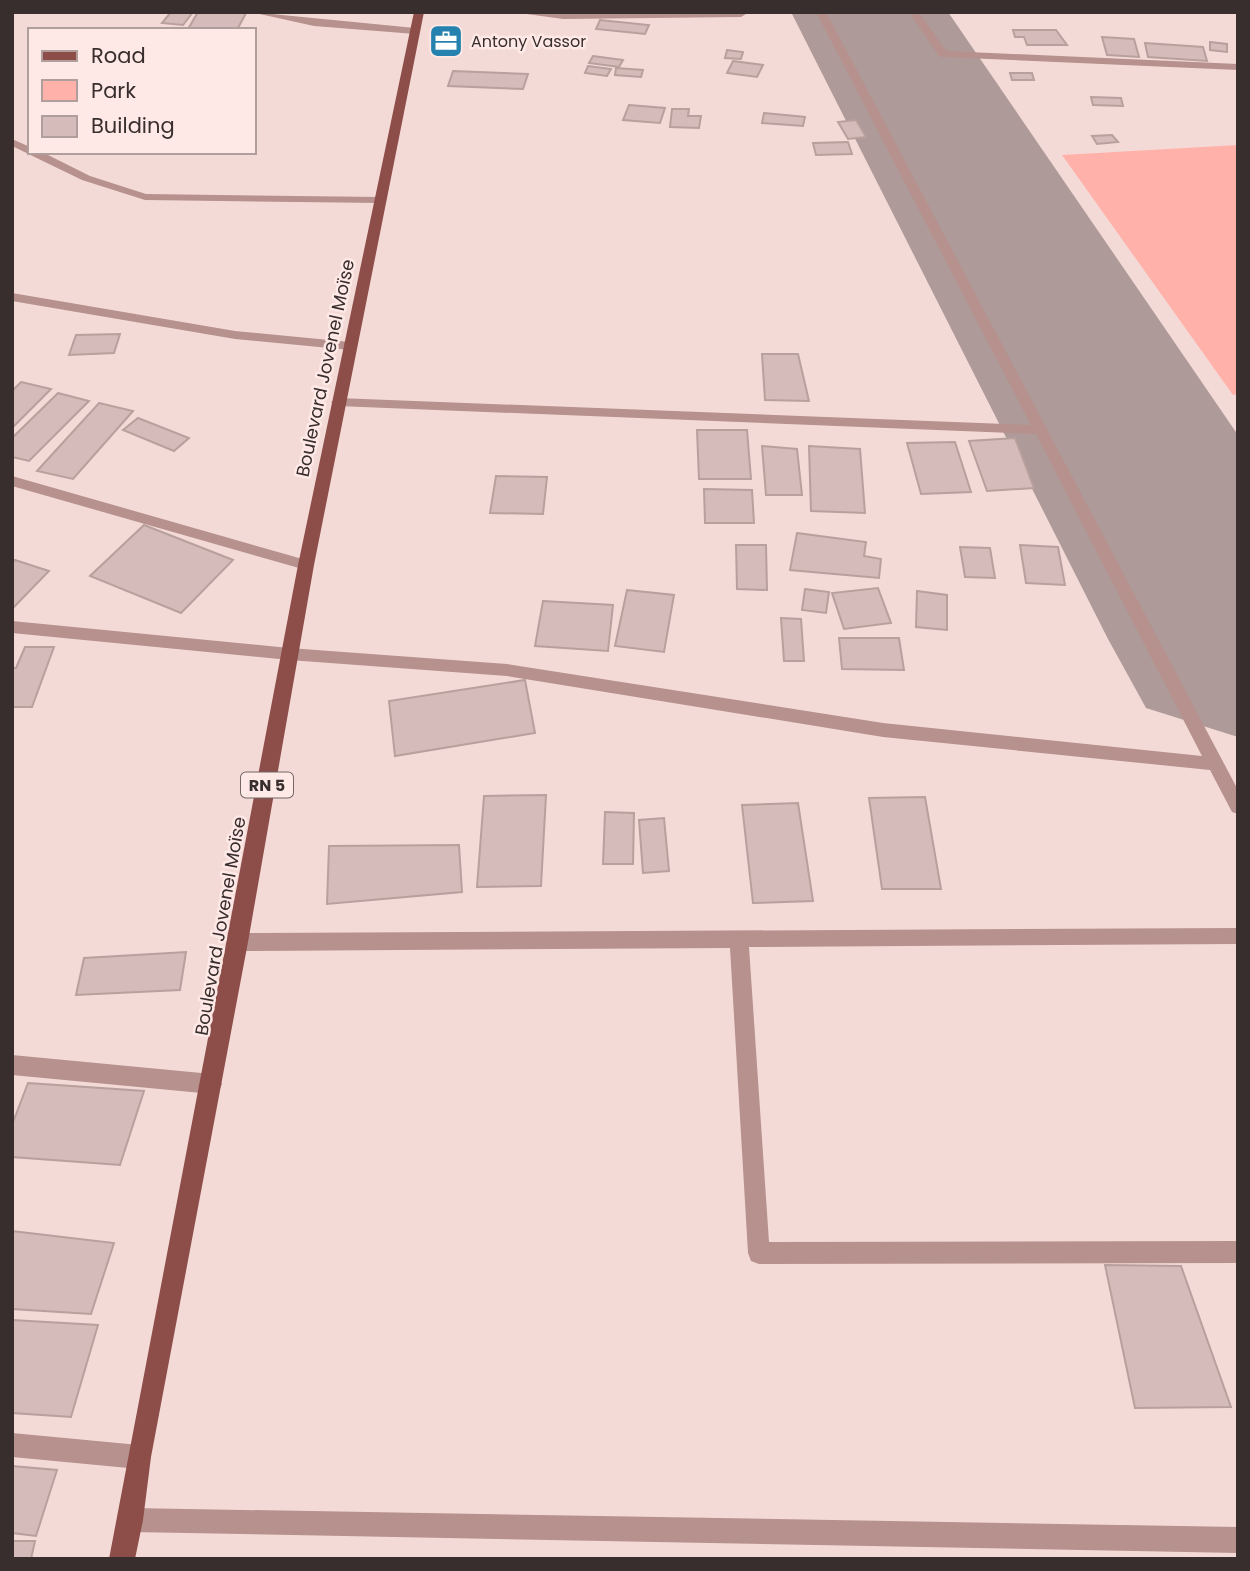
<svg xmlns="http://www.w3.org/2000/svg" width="1250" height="1571" viewBox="0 0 1250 1571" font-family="Poppins,sans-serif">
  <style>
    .green { fill: #ffb1aa }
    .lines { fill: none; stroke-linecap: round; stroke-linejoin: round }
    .runway { fill: #ae9a98; fill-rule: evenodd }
    .building { fill: #d5bbb9; stroke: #b8a09d; stroke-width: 2 }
    .minor { fill: #b6918d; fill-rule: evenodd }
    .major { fill: #8d4d48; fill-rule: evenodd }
    .labels { text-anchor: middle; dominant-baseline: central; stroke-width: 5; stroke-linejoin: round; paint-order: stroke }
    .far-poi-label { font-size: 16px; fill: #382e2d; stroke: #fee9e6; text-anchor: start }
    .shield { fill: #fee9e6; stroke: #736664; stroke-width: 2 }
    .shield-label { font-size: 16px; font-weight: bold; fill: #382e2d }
    .street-label { font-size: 18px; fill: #382e2d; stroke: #fee9e6 }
  </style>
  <rect width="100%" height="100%" fill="#f4dad7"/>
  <polygon class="green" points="1238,145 1238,394 1233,395 1062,155"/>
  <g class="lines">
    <polygon class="runway" points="791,12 948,12 1238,435 1238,737 1146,708 1108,639"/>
  </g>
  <g class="building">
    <polygon points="171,12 193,12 183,25 162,23"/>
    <polygon points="198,12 237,12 246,13 237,30 188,29"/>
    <polygon points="600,20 649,25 645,34 596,29"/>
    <polygon points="1013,30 1056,30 1067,45 1027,45 1024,37 1015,37"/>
    <polygon points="1102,37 1134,39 1139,57 1107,55"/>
    <polygon points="1210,42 1227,44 1227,52 1210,50"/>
    <polygon points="1145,43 1203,47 1207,61 1148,57"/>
    <polygon points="727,50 743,52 741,59 725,58"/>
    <polygon points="593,56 623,60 619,67 589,63"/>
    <polygon points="733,61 763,65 757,77 727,73"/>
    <polygon points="588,66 611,69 607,76 585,73"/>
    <polygon points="616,68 643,70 641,77 615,75"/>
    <polygon points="453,71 528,74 523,89 448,86"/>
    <polygon points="1010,73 1032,73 1034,80 1012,80"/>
    <polygon points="1091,97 1121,98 1123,106 1093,105"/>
    <polygon points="629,105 665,108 660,123 623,120"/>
    <polygon points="672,109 689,109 688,116 701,116 699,128 670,127"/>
    <polygon points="764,113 805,117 803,126 762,123"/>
    <polygon points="856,120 866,137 848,139 838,122"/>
    <polygon points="1112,135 1118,142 1097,144 1092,136"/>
    <polygon points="848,142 852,154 816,155 813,143"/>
    <polygon points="120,334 114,353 69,355 76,335"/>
    <polygon points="762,354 798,354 809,401 765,400"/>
    <polygon points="21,382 51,389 12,428 12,391"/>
    <polygon points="58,393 89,401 29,461 12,457 12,438"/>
    <polygon points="99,403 133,411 73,479 37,471"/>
    <polygon points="138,418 189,438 174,451 123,430"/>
    <polygon points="697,430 747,430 751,479 699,479"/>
    <polygon points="1015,438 1034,488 987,491 969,441"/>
    <polygon points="955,442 971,492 921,494 907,443"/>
    <polygon points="762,446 797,449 802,495 766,495"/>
    <polygon points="809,446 860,449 865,513 811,511"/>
    <polygon points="496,476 547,477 543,514 490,513"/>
    <polygon points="704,489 752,490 754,523 705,523"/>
    <polygon points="144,525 233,560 181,613 90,576"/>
    <polygon points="797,533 866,542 864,556 881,559 879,578 790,570"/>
    <polygon points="736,545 766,545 767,590 737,589"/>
    <polygon points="1020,545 1058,547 1065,585 1026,583"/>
    <polygon points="960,547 990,548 995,578 965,577"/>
    <polygon points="15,560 49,571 12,609 12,563"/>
    <polygon points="878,588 891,623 844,629 832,593"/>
    <polygon points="805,589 829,592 826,613 802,610"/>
    <polygon points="627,590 674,595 664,652 615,646"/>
    <polygon points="917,591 947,595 947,630 916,627"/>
    <polygon points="543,601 613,605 608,651 535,646"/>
    <polygon points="781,618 801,619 804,661 784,661"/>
    <polygon points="839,638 899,638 904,670 842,669"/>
    <polygon points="25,647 54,647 32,707 12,707 12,668 16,668"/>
    <polygon points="525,680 535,733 395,756 389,701"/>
    <polygon points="546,795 541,886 477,887 484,796"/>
    <polygon points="925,797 941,889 882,889 869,798"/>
    <polygon points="798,803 813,901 753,903 742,805"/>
    <polygon points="605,812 634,813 633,864 603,864"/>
    <polygon points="664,818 669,871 643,873 639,820"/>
    <polygon points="459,845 462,892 327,904 329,846"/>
    <polygon points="186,952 180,990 76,995 84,958"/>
    <polygon points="28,1083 144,1091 120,1165 12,1157 12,1125"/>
    <polygon points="12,1231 114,1243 91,1314 12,1309"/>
    <polygon points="1105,1265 1181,1266 1231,1407 1135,1408"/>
    <polygon points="12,1320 98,1325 71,1417 12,1413"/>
    <polygon points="12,1466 57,1470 36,1536 12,1533"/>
    <polygon points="12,1541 35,1541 31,1559 12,1559"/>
  </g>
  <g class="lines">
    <g class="minor">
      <polygon points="251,12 415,28 420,31 415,34 314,26"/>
      <polygon points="512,12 745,12 746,14 741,17 563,19"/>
      <polygon points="816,12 826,12 1238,790 1238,814 1232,812 1210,770 883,737 507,676 289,660 12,633 12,621 289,648 507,664 883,723 1202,756 1036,434 338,406 331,402 338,398 1031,425"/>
      <polygon points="909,12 919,12 946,51 1238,64 1238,70 943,57 939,56"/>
      <polygon points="12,139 30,147 30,152 42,152 90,176 146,194 381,197 387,200 381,203 145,200 82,180 12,146"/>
      <polygon points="12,293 235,331 350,342 357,346 350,350 235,339 12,301"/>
      <polygon points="12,476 306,560 314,565 306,570 12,486"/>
      <polygon points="1238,928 1238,944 749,947 769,1242 1238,1241 1238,1263 759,1264 751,1261 748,1253 730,948 238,951 231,948 228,942 231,936 238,933"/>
      <polygon points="12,1055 212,1074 219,1077 222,1084 219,1091 212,1094 12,1075"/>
      <polygon points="12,1433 139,1445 148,1448 151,1457 148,1466 139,1469 12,1457"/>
      <polygon points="131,1508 1238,1527 1238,1553 131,1532 122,1529 119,1520 122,1511"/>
    </g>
    <polygon class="major" points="414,12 424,12 314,565 248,942 151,1457 143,1520 135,1559 109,1559 298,565"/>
  </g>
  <defs>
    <g id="office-square" transform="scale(1.75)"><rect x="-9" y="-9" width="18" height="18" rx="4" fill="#2581ae" stroke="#fee9e6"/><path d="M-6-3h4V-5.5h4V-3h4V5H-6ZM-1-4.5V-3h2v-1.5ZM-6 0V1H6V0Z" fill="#fff"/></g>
  </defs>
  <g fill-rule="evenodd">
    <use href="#office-square" x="446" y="41"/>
  </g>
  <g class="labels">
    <g class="far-poi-label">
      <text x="471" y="41">Antony Vassor</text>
    </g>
    <rect class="shield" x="241" y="772.5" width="52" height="25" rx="5"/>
    <g class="shield-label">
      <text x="267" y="785">RN 5</text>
    </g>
    <g class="street-label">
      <text transform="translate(325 368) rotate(-78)">Boulevard Jovenel Moïse</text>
      <text transform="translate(220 926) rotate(-80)">Boulevard Jovenel Moïse</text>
    </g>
  </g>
  <rect width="1250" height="1571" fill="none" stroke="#382e2d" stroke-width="28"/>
  <rect x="28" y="28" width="228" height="126" fill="#fee9e6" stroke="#af9e9c" stroke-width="2"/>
  <rect x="42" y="51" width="35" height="10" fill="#8d4d48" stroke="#af9e9c" stroke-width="2"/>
  <text x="91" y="63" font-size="21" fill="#382e2d">Road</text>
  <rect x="42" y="80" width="35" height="21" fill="#ffb1aa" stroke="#af9e9c" stroke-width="2"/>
  <text x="91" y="98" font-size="21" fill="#382e2d">Park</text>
  <rect x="42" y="116" width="35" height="21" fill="#d5bbb9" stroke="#af9e9c" stroke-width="2"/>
  <text x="91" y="133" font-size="21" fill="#382e2d">Building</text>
</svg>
